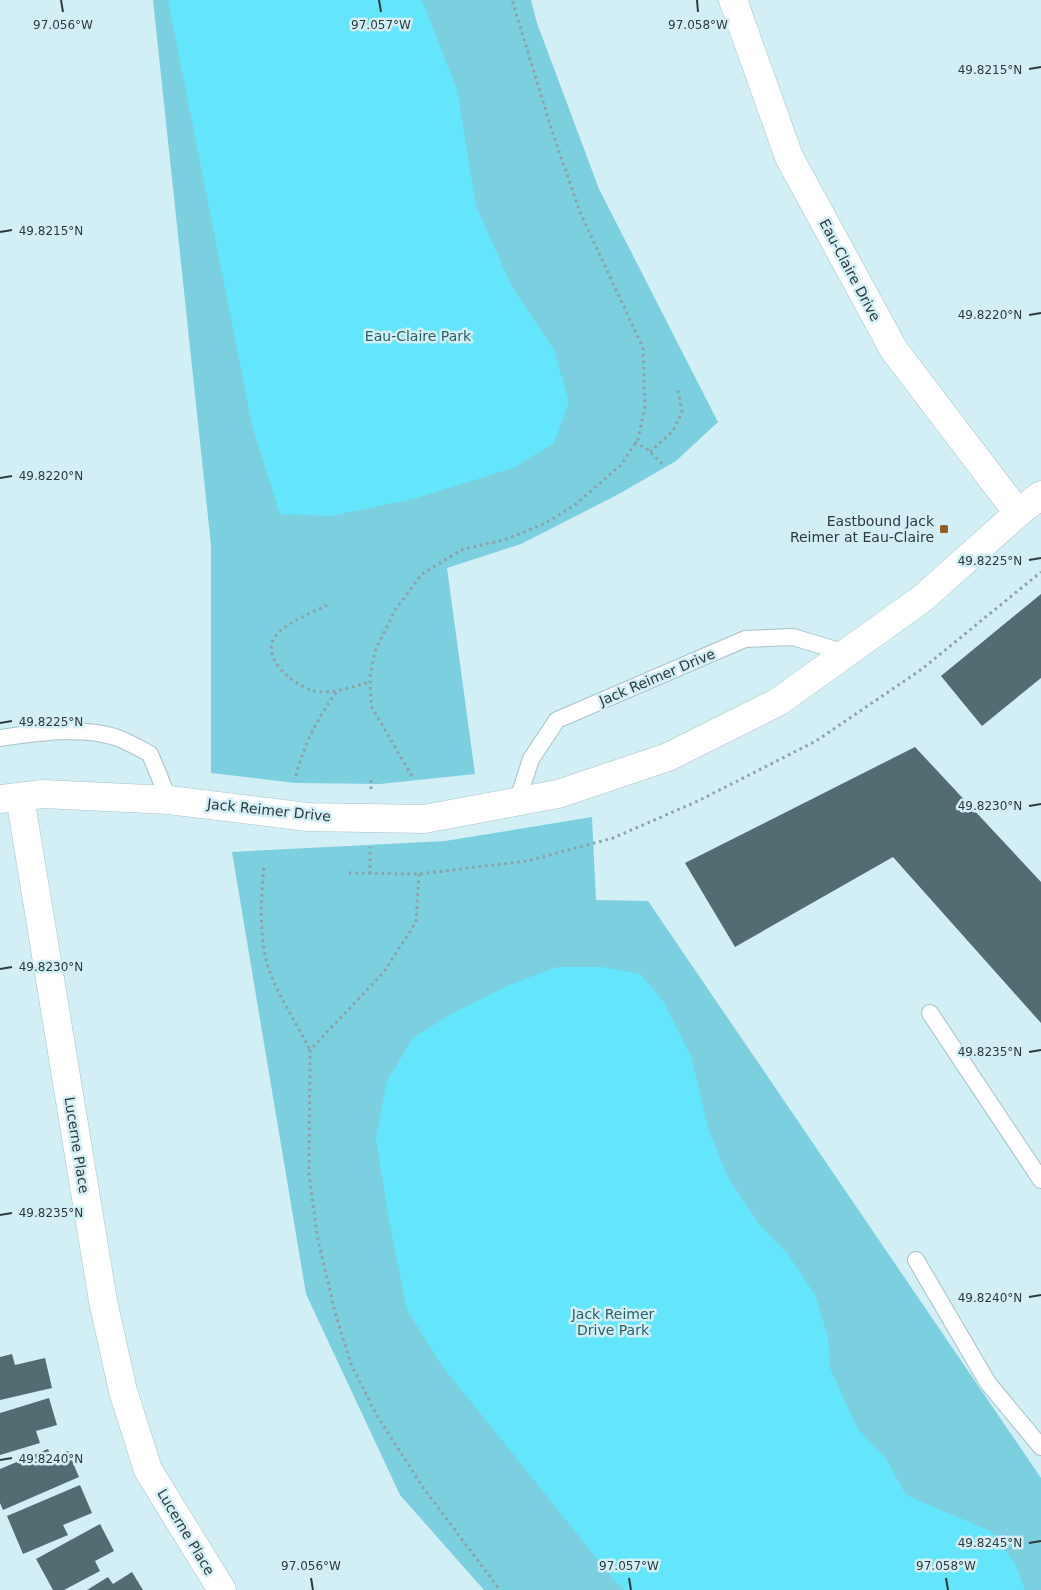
<svg xmlns="http://www.w3.org/2000/svg" width="1041" height="1590" viewBox="0 0 1041 1590" font-family="'DejaVu Sans',sans-serif">
  <style>
    .green { fill: #7ccfde }
    .water { fill: #63e6fc }
    .building { fill: #526c71 }
    .lines { fill: none; stroke-linecap: round; stroke-linejoin: round }
    .service-casing { stroke: #a6c2c8; stroke-width: 18 }
    .minor-casing { stroke: #a6c2c8; stroke-width: 29 }
    .tertiary-casing { stroke: #a6c2c8; stroke-width: 29 }
    .path { stroke: #8ca1a6; stroke-width: 3; stroke-dasharray: 2.5 4; stroke-linecap: butt }
    .service { stroke: #fff; stroke-width: 16 }
    .minor { stroke: #fff; stroke-width: 28 }
    .tertiary { stroke: #fff; stroke-width: 28 }
    .ticks { fill: none; stroke: #2f3a3d; stroke-width: 2 }
    .poi-dot { fill: #985b1f; stroke: #d2eff5; stroke-width: 2 }
    .labels { text-anchor: middle; dominant-baseline: central; stroke-width: 5; stroke-linejoin: round; paint-order: stroke }
    .street-label { font-size: 14px; fill: #2f3a3d; stroke: #d2eff5 }
    .park-label { font-size: 14px; fill: #296069; stroke: #d2eff5 }
    .poi-label { font-size: 14px; fill: #2f3a3d; stroke: #d2eff5; text-anchor: end }
    .ticks-label { font-size: 12px; text-anchor: middle; fill: #2f3a3d; stroke: #d2eff5; stroke-width: 5; stroke-linejoin: round; paint-order: stroke }
  </style>
  <rect width="100%" height="100%" fill="#d2eff5"/>
  <g class="green">
    <polygon points="153,0 531,0 537,23 599,189 718,422 676,461 617,495 521,544 447,568 475,774 380,784 295,783 211,773 211,545"/>
    <polygon points="592,817 596,900 648,901 1041,1478 1041,1590 484,1590 400,1495 306,1294 232,852 445,841"/>
  </g>
  <g class="water">
    <polygon points="168,0 422,0 457,90 476,206 512,287 554,350 569,402 554,443 513,468 413,499 330,516 280,514 252,425"/>
    <polygon points="557,967 602,967 640,974 663,1001 691,1056 709,1131 728,1178 758,1223 787,1253 815,1295 828,1337 830,1368 857,1428 886,1459 906,1495 990,1531 1015,1563 1025,1590 625,1590 615,1581 443,1367 407,1310 389,1220 376,1138 387,1081 413,1038 453,1013 509,985"/>
  </g>
  <g class="building">
    <polygon points="1041,594 1041,678 982,726 941,676"/>
    <polygon points="915,747 1041,882 1041,1023 893,857 735,947 685,863"/>
    <polygon points="12,1354 15,1365 45,1358 52,1388 0,1400 0,1357"/>
    <polygon points="49,1398 57,1425 36,1431 40,1443 0,1455 0,1413"/>
    <polygon points="48,1449 52,1458 68,1451 79,1477 3,1510 0,1503 0,1469"/>
    <polygon points="80,1485 92,1513 63,1525 68,1535 23,1554 7,1516"/>
    <polygon points="100,1524 114,1551 95,1561 100,1571 64,1590 53,1590 36,1559"/>
    <polygon points="132,1572 143,1590 87,1590 108,1577 113,1584"/>
  </g>
  <g class="lines">
    <g class="service-casing">
      <g id="service">
        <path d="M0,738C36,733 79,726 115,737C127,741 139,748 150,754L169,800"/>
        <polyline points="517,802 531,759 557,720 745,639 793,637 846,653"/>
        <polyline points="930,1013 1041,1180"/>
        <polyline points="916,1260 988,1383 1041,1447"/>
      </g>
    </g>
    <g class="minor-casing">
      <g id="minor">
        <polyline points="733,0 789,157 894,350 1018,513"/>
        <polyline points="20,797 103,1301 123,1391 148,1470 222,1590"/>
      </g>
    </g>
    <g class="tertiary-casing">
      <polyline id="tertiary" points="0,799 43,794 169,800 307,817 424,819 558,794 668,757 778,702 923,598 1018,513 1041,495"/>
    </g>
    <g class="path">
      <polyline points="635,442 647,449 662,464"/>
      <polyline points="650,452 673,431 682,412 678,390"/>
      <path d="M327,605C312,613 292,620 279,632C255,655 293,685 314,691C321,693 330,691 337,691"/>
      <path d="M296,776C304,743 318,718 337,691L370,682"/>
      <polyline points="412,776 371,706 370,677 375,651 395,610 422,574 463,549 504,540 546,523 576,504 621,465 638,439 645,407 643,348 580,212 552,131 512,0"/>
      <polyline points="371,780 371,790"/>
      <path d="M264,868C260,900 259,948 272,978C283,1003 298,1026 310,1050"/>
      <polyline points="349,873 419,874 527,861 613,838 698,801 816,741 922,669 1041,572"/>
      <polyline points="370,874 370,847"/>
      <polyline points="419,874 416,922 384,972 310,1050 309,1175 318,1240 336,1316 351,1364 376,1414 422,1486 500,1590"/>
    </g>
    <use href="#service" class="service"/>
    <use href="#minor" class="minor"/>
    <use href="#tertiary" class="tertiary"/>
  </g>
  <path class="ticks" d="M61,0L63,12M379,0L381,12M697,0L698,12M1029,69L1041,67M0,232L12,230M1029,315L1041,313M0,478L12,476M1029,560L1041,558M0,723L12,721M1029,806L1041,804M0,969L12,967M1029,1052L1041,1050M0,1215L12,1213M1029,1297L1041,1295M0,1460L12,1458M1029,1543L1041,1541M311,1578L313,1590M629,1578L631,1590M946,1578L948,1590"/>
  <rect class="poi-dot" x="939" y="524" width="10" height="10" rx="2.5"/>
  <g class="labels">
    <g class="street-label">
      <text transform="translate(850 270) rotate(62)">Eau-Claire Drive</text>
      <text transform="translate(657 677) rotate(-23)">Jack Reimer Drive</text>
      <text transform="translate(269 810) rotate(6)">Jack Reimer Drive</text>
      <text transform="translate(77 1145) rotate(81)">Lucerne Place</text>
      <text transform="translate(186 1532) rotate(59)">Lucerne Place</text>
    </g>
    <g class="park-label">
      <text x="418" y="336">Eau-Claire Park</text>
      <text x="613" y="1314">Jack Reimer<tspan x="613" dy="16">Drive Park</tspan></text>
    </g>
    <g class="poi-label">
      <text x="934" y="521">Eastbound Jack<tspan x="934" dy="16">Reimer at Eau-Claire</tspan></text>
    </g>
  </g>
  <g class="ticks-label">
    <text x="63" y="29">97.056°W</text>
    <text x="381" y="29">97.057°W</text>
    <text x="698" y="29">97.058°W</text>
    <text x="990" y="74">49.8215°N</text>
    <text x="51" y="235">49.8215°N</text>
    <text x="990" y="319">49.8220°N</text>
    <text x="51" y="480">49.8220°N</text>
    <text x="990" y="565">49.8225°N</text>
    <text x="51" y="726">49.8225°N</text>
    <text x="990" y="810">49.8230°N</text>
    <text x="51" y="971">49.8230°N</text>
    <text x="990" y="1056">49.8235°N</text>
    <text x="51" y="1217">49.8235°N</text>
    <text x="990" y="1302">49.8240°N</text>
    <text x="51" y="1463">49.8240°N</text>
    <text x="990" y="1547">49.8245°N</text>
    <text x="311" y="1570">97.056°W</text>
    <text x="629" y="1570">97.057°W</text>
    <text x="946" y="1570">97.058°W</text>
  </g>
</svg>
